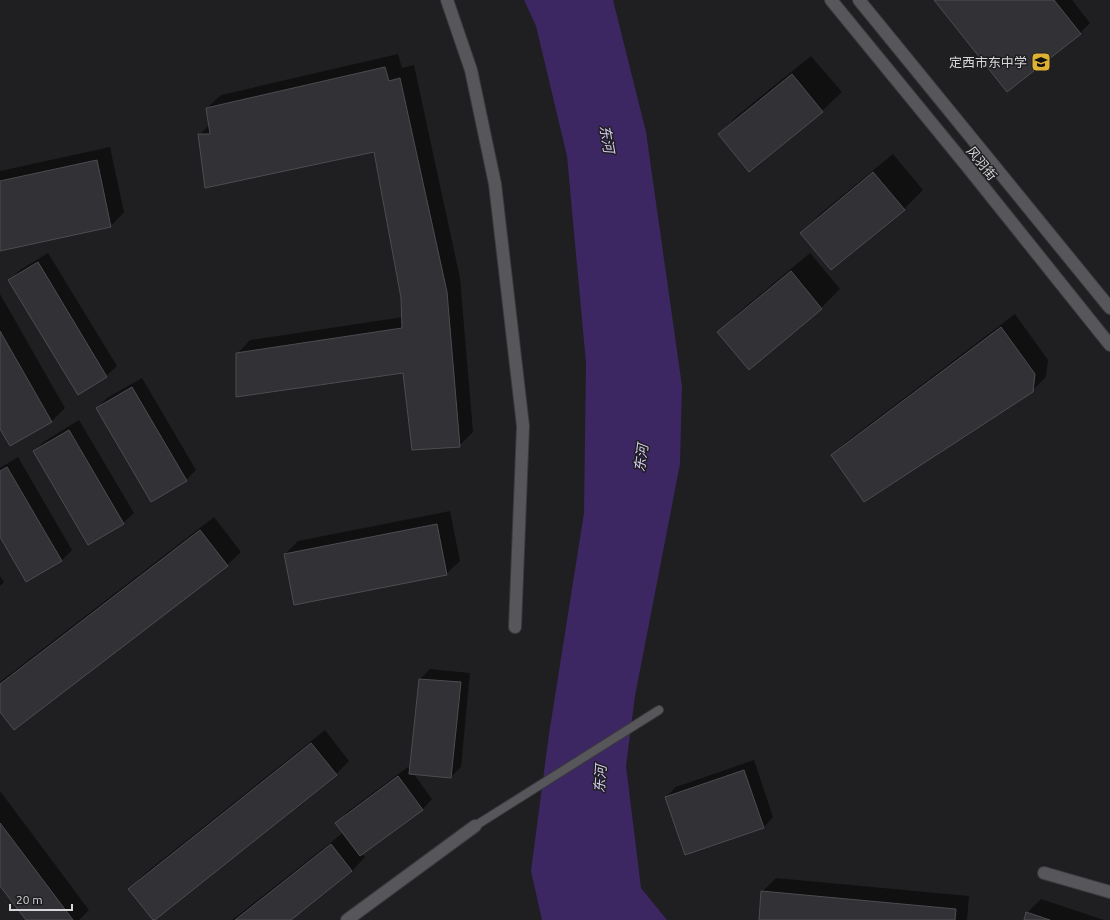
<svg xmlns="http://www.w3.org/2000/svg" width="1110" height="920" viewBox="0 0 1110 920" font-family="Ubuntu,'Noto Sans SC',sans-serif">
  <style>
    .water { fill: #3c2762 }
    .shadow { fill: #0007 }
    .building { fill: #323135; stroke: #4d4c50 }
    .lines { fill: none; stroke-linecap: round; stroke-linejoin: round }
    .service-casing { stroke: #3a3a3c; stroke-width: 10 }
    .minor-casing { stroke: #3a3a3c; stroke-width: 14 }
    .tertiary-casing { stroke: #3a3a3c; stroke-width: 14 }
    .service { stroke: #57565a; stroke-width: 8 }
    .minor { stroke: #57565a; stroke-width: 12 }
    .tertiary { stroke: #57565a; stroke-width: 12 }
    .labels { text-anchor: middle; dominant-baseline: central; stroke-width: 3; stroke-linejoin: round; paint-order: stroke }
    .poi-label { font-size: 13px; fill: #d7d7d9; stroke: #1f1e21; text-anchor: end }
    .street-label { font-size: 13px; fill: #d7d7d9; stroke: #1f1e21 }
    .water-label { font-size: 14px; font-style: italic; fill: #d6ccf2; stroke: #1f1e21 }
  </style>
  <rect width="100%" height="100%" fill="#1f1e21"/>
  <polygon class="water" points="524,0 613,0 646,132 682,386 680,464 635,696 626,766 641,888 667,920 542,920 531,871 549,734 584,513 586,363 567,156 536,26"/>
  <g class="shadow">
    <polygon points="935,0 1072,0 1090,23 1080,33 1007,91"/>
    <polygon points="398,54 402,68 414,65 460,278 473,432 459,446 404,372 237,354 250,340 403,317 402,298 375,151 199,135 210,124 207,108 221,95"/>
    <polygon points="811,56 842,92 822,111 749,171 719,134 738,115"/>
    <polygon points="110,147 124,212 111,226 0,250 0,171"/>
    <polygon points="893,154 923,190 904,209 801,233 820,214"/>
    <polygon points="48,253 117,366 106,376 9,280 20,270"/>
    <polygon points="810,253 840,289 821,308 749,368 719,332 738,313"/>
    <polygon points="0,294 65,408 52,421 10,445 0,427"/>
    <polygon points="1015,314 1048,360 1046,377 1032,391 832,455 846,442"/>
    <polygon points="142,378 196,470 186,480 97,408 107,398"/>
    <polygon points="79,420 134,513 123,523 89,543 34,451 45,441"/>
    <polygon points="18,457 72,550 62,560 27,580 0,535 0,468"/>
    <polygon points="450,511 460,561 446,574 285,554 298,541"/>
    <polygon points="214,517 241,552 227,565 0,710 0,682 1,681"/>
    <polygon points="0,576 4,582 0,586"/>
    <polygon points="430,669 470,673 461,767 451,777 413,773 432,799 422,810 362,854 365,857 352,871 289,920 232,920 344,832 337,823 347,812 408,767 410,770 420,679"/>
    <polygon points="325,730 349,761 336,774 130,889 143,875"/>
    <polygon points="754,760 773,817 763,828 666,797 676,787"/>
    <polygon points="0,791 89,910 79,920 27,920 0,884"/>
    <polygon points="776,878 969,896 967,920 760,920 762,892"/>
    <polygon points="1041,899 1104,920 1025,920 1027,913"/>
  </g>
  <g class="building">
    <polygon points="934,0 1054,0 1081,34 1007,92"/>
    <polygon points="385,67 389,81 400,78 447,292 460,447 412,450 403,373 236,397 236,353 402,328 401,298 374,152 205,188 198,134 210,134 206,108"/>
    <polygon points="792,74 823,112 749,172 718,134"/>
    <polygon points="97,160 111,227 0,251 0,181"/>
    <polygon points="873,172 905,210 831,270 800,233"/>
    <polygon points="38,262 107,377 78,395 8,280"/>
    <polygon points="791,271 822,309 749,370 717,332"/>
    <polygon points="1001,327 1035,374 1033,392 864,502 831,455"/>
    <polygon points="0,331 52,422 10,446 0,429"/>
    <polygon points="132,387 187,481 151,502 96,408"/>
    <polygon points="69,430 124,524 88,545 33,451"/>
    <polygon points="7,467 62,561 26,582 0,537 0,471"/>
    <polygon points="437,524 447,575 294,605 284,554"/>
    <polygon points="200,530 228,566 14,730 0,712 0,684"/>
    <polygon points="419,679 461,682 451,778 409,774"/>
    <polygon points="311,743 337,775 155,920 153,920 128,889"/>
    <polygon points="744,770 764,828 685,855 665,797"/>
    <polygon points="398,776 423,810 360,856 335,823"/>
    <polygon points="0,823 73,920 26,920 0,886"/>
    <polygon points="331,844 352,871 291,920 235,920"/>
    <polygon points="761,891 956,909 955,920 759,920"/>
    <polygon points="1026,912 1050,920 1024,920"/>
  </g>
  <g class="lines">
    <g class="service-casing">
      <polyline id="service" points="475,826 659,710"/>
    </g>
    <g class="minor-casing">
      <g id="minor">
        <polyline points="447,0 471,70 495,184 523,426 515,627"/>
        <polyline points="1044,873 1110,892"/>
        <polyline points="347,920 475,826"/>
      </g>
    </g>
    <g class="tertiary-casing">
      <g id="tertiary">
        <polyline points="831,0 966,165 1110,345"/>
        <polyline points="859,0 1110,308"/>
      </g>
    </g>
    <use href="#service" class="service"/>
    <use href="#minor" class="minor"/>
    <use href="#tertiary" class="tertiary"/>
  </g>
  <defs>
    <g id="school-square" transform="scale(1)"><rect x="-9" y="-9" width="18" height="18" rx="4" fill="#dfb133" stroke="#1f1e21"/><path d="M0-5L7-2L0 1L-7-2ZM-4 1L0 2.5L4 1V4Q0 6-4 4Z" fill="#111"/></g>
  </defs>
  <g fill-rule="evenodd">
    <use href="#school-square" x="1041" y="62"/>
  </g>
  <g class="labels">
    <g class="poi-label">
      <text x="1027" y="62">定西市东中学</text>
    </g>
    <g class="street-label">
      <text transform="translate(982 163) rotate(51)">风羽街</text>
    </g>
    <g class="water-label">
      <text transform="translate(607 139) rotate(80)">东河</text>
      <text transform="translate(641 458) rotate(-82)">东河</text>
      <text transform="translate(600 779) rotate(-86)">东河</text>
    </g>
  </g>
  <path d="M10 904v6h62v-6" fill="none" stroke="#d7d7d9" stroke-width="2"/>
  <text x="16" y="904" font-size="12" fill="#d7d7d9" stroke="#1f1e21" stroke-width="3" paint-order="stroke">20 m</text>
</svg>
